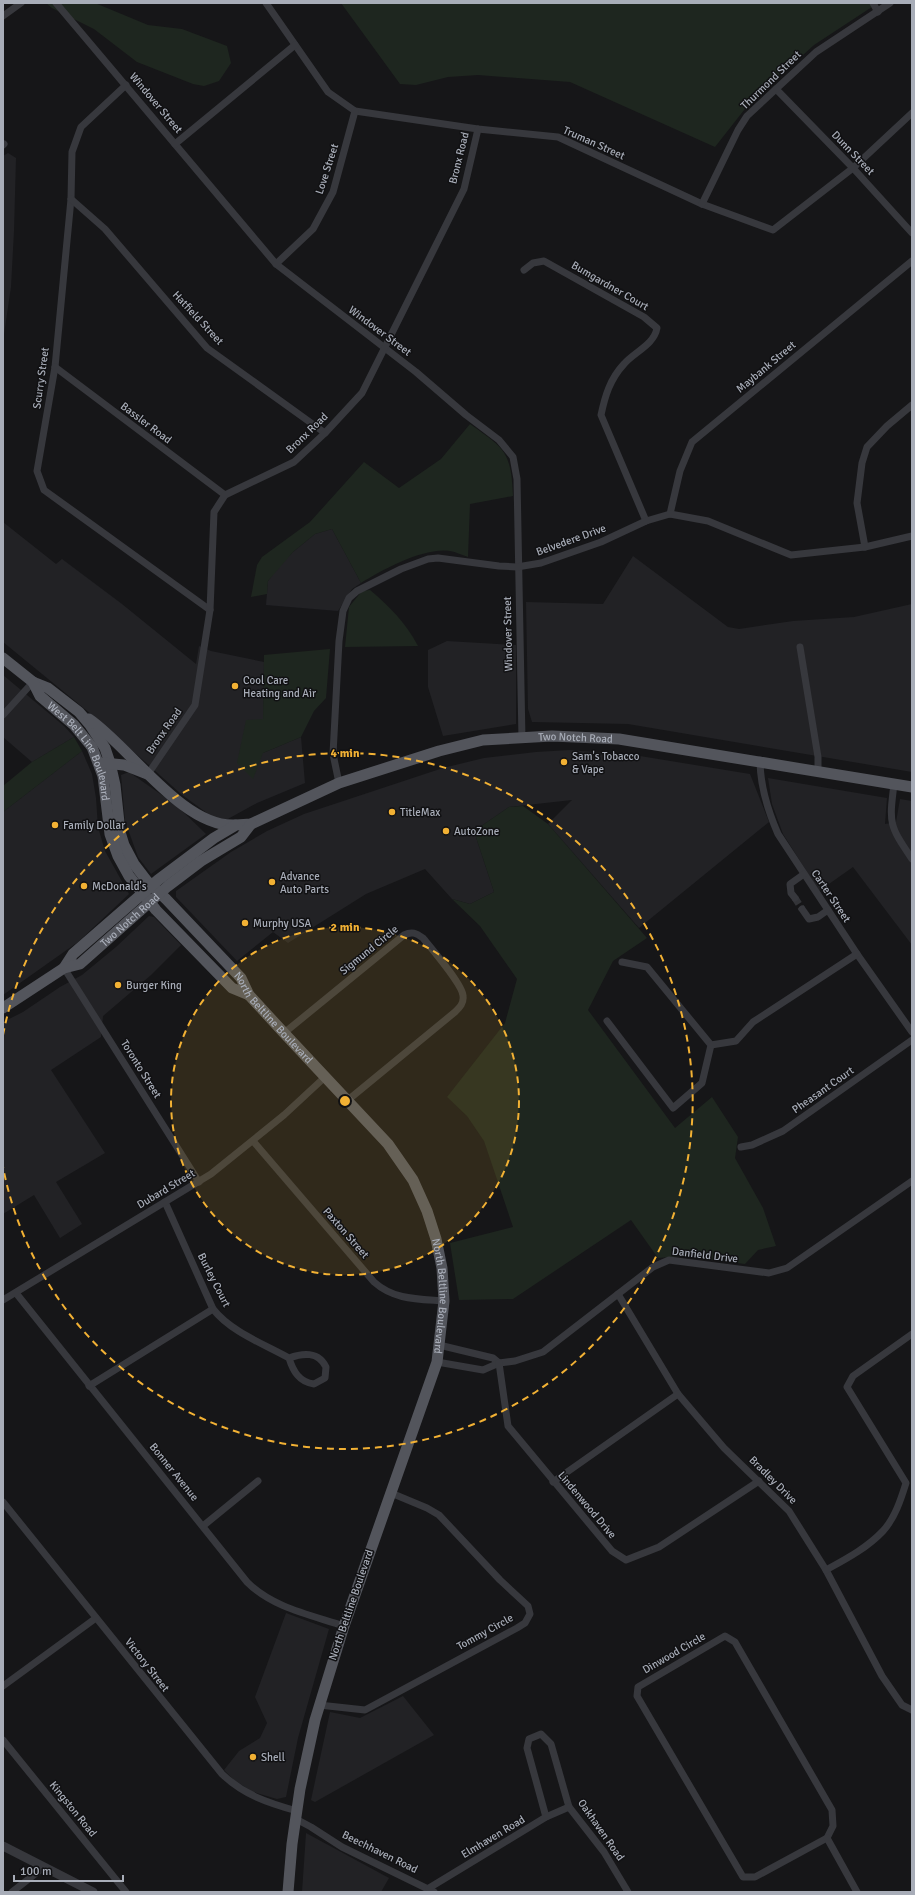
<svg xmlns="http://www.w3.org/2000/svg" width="915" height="1895" viewBox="0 0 915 1895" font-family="Signika,sans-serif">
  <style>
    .built { fill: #222225 }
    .green { fill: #1e261f }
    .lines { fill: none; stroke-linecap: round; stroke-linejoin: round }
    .minor-tunnel { stroke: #333438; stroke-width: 7; stroke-dasharray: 7 3.5; stroke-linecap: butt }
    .minor { stroke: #37383d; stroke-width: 7 }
    .tertiary { stroke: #37383d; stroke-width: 9 }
    .primary { stroke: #53555c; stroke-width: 11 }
    .ring { fill: none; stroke: #f2b134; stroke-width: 2; stroke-dasharray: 7 5 }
    .poi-dot { fill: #f2b134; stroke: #111113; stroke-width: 1.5 }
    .labels { text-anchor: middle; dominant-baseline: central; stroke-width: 3; stroke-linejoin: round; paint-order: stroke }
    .street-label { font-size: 11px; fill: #a8adb8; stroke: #111113 }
    .poi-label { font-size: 11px; fill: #a8adb8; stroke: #111113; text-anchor: start }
    .centre { fill: #f2b134; stroke: #111113; stroke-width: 2 }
    .ring-label { font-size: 12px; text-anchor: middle; font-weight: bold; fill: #f2b134; stroke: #111113; stroke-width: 3; stroke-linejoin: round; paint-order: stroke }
  </style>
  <rect width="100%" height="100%" fill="#161618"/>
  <g class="built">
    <polygon points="8,153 16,158 14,231 11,287 3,341 3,156"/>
    <polygon points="3,522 56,564 62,559 122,604 196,664 199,646 211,651 264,662 263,753 301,737 305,783 257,803 226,820 215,819 181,794 97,719 3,642"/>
    <polygon points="332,529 361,583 352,589 338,611 266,605 268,581 278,567 293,552 315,534"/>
    <polygon points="633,556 728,627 739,629 793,621 854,617 912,604 912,772 628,724 532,722 528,709 526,602 603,604"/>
    <polygon points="447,641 516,645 516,724 443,736 428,687 428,650"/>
    <polygon points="3,675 64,726 74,737 32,762 3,737"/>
    <polygon points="570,750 640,756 750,774 769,822 639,928 548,824 572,800 509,807 474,831 494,892 470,904 452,899 425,869 366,894 288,943 273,932 237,961 176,897 176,891 231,852 267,831 304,814 443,768 484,758 536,752"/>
    <polygon points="82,751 92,774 96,798 98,827 105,851 129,894 78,942 3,995 3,812"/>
    <polygon points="129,772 176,805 206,834 151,874 138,857 125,821 121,775"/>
    <polygon points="768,778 887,798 885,824 896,822 900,799 912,801 912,945 853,867 819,891 783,834 772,804"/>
    <polygon points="149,916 154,917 181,945 151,975 103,1016 101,1037 51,1070 105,1153 56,1182 82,1224 60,1238 34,1195 3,1214 3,1022 23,1012 60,987 82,975 116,947"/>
    <polygon points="286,1613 329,1629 298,1738 286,1797 277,1799 253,1792 234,1780 224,1770 239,1751 260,1738 267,1723 255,1697"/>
    <polygon points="403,1696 434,1735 315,1802 311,1800 330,1712 360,1718"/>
    <polygon points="306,1833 389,1878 381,1892 302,1892"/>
  </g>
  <g class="green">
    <polygon points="46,3 95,3 148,25 182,29 227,46 231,63 219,81 204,86 193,84 137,62 94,29 52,8"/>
    <polygon points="341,3 878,3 814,45 748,105 715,147 570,82 478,75 448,77 416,85 400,84"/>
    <path d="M470,424C505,449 511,451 513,496L470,504L468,557C462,555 456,552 450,551C424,547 382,570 361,583L332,529L315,534L293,552L268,581L267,594L251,597L257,565L262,557L310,522L364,462L399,488L441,459Z"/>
    <path d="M370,590C390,607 406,623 418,646L345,647L349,607L362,591Z"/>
    <polygon points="330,649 326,698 314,711 301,737 263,753 253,779 237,763 246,720 263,719 264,655"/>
    <polygon points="74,737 82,751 3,812 3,786 32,762"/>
    <polygon points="523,806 548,824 647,938 613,961 588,1010 675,1128 712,1097 738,1137 735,1158 763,1208 776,1246 758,1250 745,1264 682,1256 658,1258 631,1220 513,1299 459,1300 450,1243 513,1227 484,1141 467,1116 447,1097 505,1023 517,979 480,926 452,899 470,904 494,892 474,831 509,807"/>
  </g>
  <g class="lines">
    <polyline class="minor-tunnel" points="795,898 802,909"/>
    <g class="minor">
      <polyline points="56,3 276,264 416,372 466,415 499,440 513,457 517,479 522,739"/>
      <polyline points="266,3 328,92 355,111 478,129 558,137 702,204 773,230 853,168 912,113"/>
      <polyline points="873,3 878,12"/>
      <polyline points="3,16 21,3"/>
      <polyline points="126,85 81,127 72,152 71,199 55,367 37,471 44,490 210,610"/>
      <polyline points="776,89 853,168 912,233"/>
      <polyline points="175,144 295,45"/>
      <polyline points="3,145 4,144"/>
      <polyline points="71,199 105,229 207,348 325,433"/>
      <polyline points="702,204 738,130 747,116 816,52 890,3"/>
      <polyline points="276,264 313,229 333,192 355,111"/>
      <path d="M524,270L533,263L544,261L644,317L657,328C654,345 634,352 624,364C610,379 605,396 601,415L646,521"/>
      <polyline points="55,367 225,495"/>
      <polyline points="670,514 680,471 692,442 912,261"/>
      <polyline points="865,547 857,503 862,463 867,447 887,426 912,405"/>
      <polyline points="800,647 818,757 818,772"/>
      <polyline points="3,715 33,682"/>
      <path d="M760,760C760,786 768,811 778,834L857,954L912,1032"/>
      <polyline points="148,774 195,705 210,610 214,512 225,495 294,462 325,433 362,393 464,189 478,129"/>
      <polyline points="339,783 333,754 339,641 343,611 349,598 357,591 401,569 428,559 438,558 499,566 517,567 541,563 601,542 646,521 670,514 708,521 791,555 865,547 912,536"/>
      <path d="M894,784C889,824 889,825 912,859"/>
      <polyline points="795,898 791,893 790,884 804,874"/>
      <polyline points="802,909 809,919 818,917 828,910"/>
      <polyline points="64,968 199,1182"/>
      <polyline points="607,1021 673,1108 702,1083 711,1045 647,967 622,962"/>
      <path d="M284,1033L404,935C412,931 416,933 423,938C431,948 463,985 463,996C464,1003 460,1007 455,1012L348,1100"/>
      <polyline points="711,1045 736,1041 753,1022 857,954"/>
      <path d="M253,1141L374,1282C394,1300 418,1299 444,1301"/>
      <polyline points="741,1147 752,1145 783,1131 912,1040"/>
      <path d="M165,1202L213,1309C231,1332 264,1344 289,1358C303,1353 318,1351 326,1367L325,1378L314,1384C299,1382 293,1371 289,1358"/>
      <path d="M16,1293L247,1582C273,1608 311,1615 344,1626"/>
      <polyline points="618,1294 678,1394 724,1448 789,1511 826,1570 882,1676 902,1705 912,1710"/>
      <polyline points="3,1300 211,1174 284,1115 325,1077"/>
      <polyline points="439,1345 493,1358 499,1363"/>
      <polyline points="437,1362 483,1370 499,1363 515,1361 543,1352 653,1267 669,1260 769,1273 787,1268 912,1181"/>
      <polyline points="499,1363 508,1426 612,1551 626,1560 659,1547 759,1481"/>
      <polyline points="89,1386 213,1309"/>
      <polyline points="553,1482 678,1394"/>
      <path d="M3,1502L222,1774C244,1795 268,1803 297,1811"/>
      <polyline points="203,1526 258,1481"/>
      <path d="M826,1570C846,1559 867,1548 883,1531C895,1518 901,1499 906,1483L847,1387L853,1376L912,1334"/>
      <polygon points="725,1636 735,1642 832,1810 833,1826 827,1838 755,1877 743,1877 637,1696 638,1687"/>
      <polyline points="3,1686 96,1618"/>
      <polyline points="319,1705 365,1710 517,1628 525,1623 530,1614 528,1606 500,1580 439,1515 427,1508 391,1493"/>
      <polyline points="3,1740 126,1892"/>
      <polyline points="546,1817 527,1748 529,1739 541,1734 551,1744 569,1807 604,1852 628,1892"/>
      <polyline points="296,1819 311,1827 342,1847 434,1892"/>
      <polyline points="827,1838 857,1892"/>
      <polyline points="429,1888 546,1817 569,1807"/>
      <polyline points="12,1892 44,1867"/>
    </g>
    <polyline class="tertiary" points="3,1846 93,1892"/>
    <g class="primary">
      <path id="s1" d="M3,658L33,682L48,688L79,712L90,725L105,748L110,763L115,785L120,832L124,845L134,864L147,881L166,899L241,978L249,995L284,1033L388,1144L413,1180L427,1211L436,1239L442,1268L444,1301L437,1362L344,1626L315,1720L300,1789L292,1844L288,1892"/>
      <path id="s2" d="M33,682L40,696L74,725L92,747L103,776L110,834L118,856L129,876L156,910L232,988L249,995"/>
      <path d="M89,719C130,747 183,828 235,825"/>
      <polyline points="103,763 124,765 147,774"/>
      <path id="s3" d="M64,968L73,954L158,880L214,838L236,825L251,824L339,783L439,751L483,740L552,736L619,739L912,787"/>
      <path id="s4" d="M3,1008L64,968L80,964L168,886L201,861L241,837L251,824"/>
    </g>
  </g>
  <circle cx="345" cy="1101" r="174" fill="#f2b134" fill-opacity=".12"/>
  <g class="ring">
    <circle cx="345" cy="1101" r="174"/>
    <path d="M3 1035A348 348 0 1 1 3 1167"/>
  </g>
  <g class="poi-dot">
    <circle cx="235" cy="686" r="4"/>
    <circle cx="564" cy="762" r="4"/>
    <circle cx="392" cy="812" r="4"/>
    <circle cx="55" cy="825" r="4"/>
    <circle cx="446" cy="831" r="4"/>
    <circle cx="272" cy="882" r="4"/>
    <circle cx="84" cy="886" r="4"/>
    <circle cx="245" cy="923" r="4"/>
    <circle cx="118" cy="985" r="4"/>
    <circle cx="253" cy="1757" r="4"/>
  </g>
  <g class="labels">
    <g class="street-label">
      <text transform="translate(771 80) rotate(-44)">Thurmond Street</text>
      <text transform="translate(156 103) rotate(50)">Windover Street</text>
      <text transform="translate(594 143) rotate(24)">Truman Street</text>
      <text transform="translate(853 153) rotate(46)">Dunn Street</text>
      <text transform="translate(459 158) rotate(-76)">Bronx Road</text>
      <text transform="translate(327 169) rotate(-72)">Love Street</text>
      <text transform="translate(610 286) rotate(30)">Bumgardner Court</text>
      <text transform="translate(198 318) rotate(47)">Hatfield Street</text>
      <text transform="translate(380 331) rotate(37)">Windover Street</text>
      <text transform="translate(766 367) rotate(-40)">Maybank Street</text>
      <text transform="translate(41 378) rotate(-82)">Scurry Street</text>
      <text transform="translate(146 423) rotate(37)">Bassler Road</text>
      <text transform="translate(307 433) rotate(-44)">Bronx Road</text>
      <text transform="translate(571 540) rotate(-20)">Belvedere Drive</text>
      <text transform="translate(508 634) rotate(-91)">Windover Street</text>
      <text transform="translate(164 731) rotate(-55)">Bronx Road</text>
      <text stroke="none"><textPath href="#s3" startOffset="580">Two Notch Road</textPath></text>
      <text stroke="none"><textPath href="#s2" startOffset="86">West Belt Line Boulevard</textPath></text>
      <text transform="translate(831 896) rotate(56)">Carter Street</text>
      <text stroke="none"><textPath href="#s4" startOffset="156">Two Notch Road</textPath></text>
      <text transform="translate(369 950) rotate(-39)">Sigmund Circle</text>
      <text stroke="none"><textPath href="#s1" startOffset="467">North Beltline Boulevard</textPath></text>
      <text transform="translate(141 1069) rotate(58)">Toronto Street</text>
      <text transform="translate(823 1090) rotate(-35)">Pheasant Court</text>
      <text transform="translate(166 1189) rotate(-31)">Dubard Street</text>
      <text transform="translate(346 1233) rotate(49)">Paxton Street</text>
      <text transform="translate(705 1255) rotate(7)">Danfield Drive</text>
      <text transform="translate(214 1280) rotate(63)">Burley Court</text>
      <text stroke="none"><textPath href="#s1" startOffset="803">North Beltline Boulevard</textPath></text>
      <text transform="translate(174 1472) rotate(51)">Bonner Avenue</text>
      <text transform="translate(773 1480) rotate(45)">Bradley Drive</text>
      <text transform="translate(587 1505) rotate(50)">Lindenwood Drive</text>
      <text transform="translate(351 1605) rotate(-71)">North Beltline Boulevard</text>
      <text transform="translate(485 1632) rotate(-29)">Tommy Circle</text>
      <text transform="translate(674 1653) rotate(-30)">Dinwood Circle</text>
      <text transform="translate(147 1665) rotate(52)">Victory Street</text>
      <text transform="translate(73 1809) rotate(51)">Kingston Road</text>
      <text transform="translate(601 1830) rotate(55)">Oakhaven Road</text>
      <text transform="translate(493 1837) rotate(-31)">Elmhaven Road</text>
      <text transform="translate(380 1852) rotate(26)">Beechhaven Road</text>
    </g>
    <g class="poi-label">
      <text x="243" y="680">Cool Care<tspan x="243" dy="13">Heating and Air</tspan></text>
      <text x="572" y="756">Sam's Tobacco<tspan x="572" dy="13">&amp; Vape</tspan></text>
      <text x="400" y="812">TitleMax</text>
      <text x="63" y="825">Family Dollar</text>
      <text x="454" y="831">AutoZone</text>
      <text x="280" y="876">Advance<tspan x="280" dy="13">Auto Parts</tspan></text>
      <text x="92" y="886">McDonald's</text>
      <text x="253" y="923">Murphy USA</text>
      <text x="126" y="985">Burger King</text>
      <text x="261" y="1757">Shell</text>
    </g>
  </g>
  <circle cx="345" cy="1101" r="6" class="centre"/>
  <g class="ring-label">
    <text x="345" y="757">4 min</text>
    <text x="345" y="931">2 min</text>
  </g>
  <rect width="915" height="1895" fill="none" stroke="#a8adb8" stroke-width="8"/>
  <path d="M14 1875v6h109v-6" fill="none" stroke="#a8adb8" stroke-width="2"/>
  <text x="20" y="1875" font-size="12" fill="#a8adb8" stroke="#111113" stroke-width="3" paint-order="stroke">100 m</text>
</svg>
